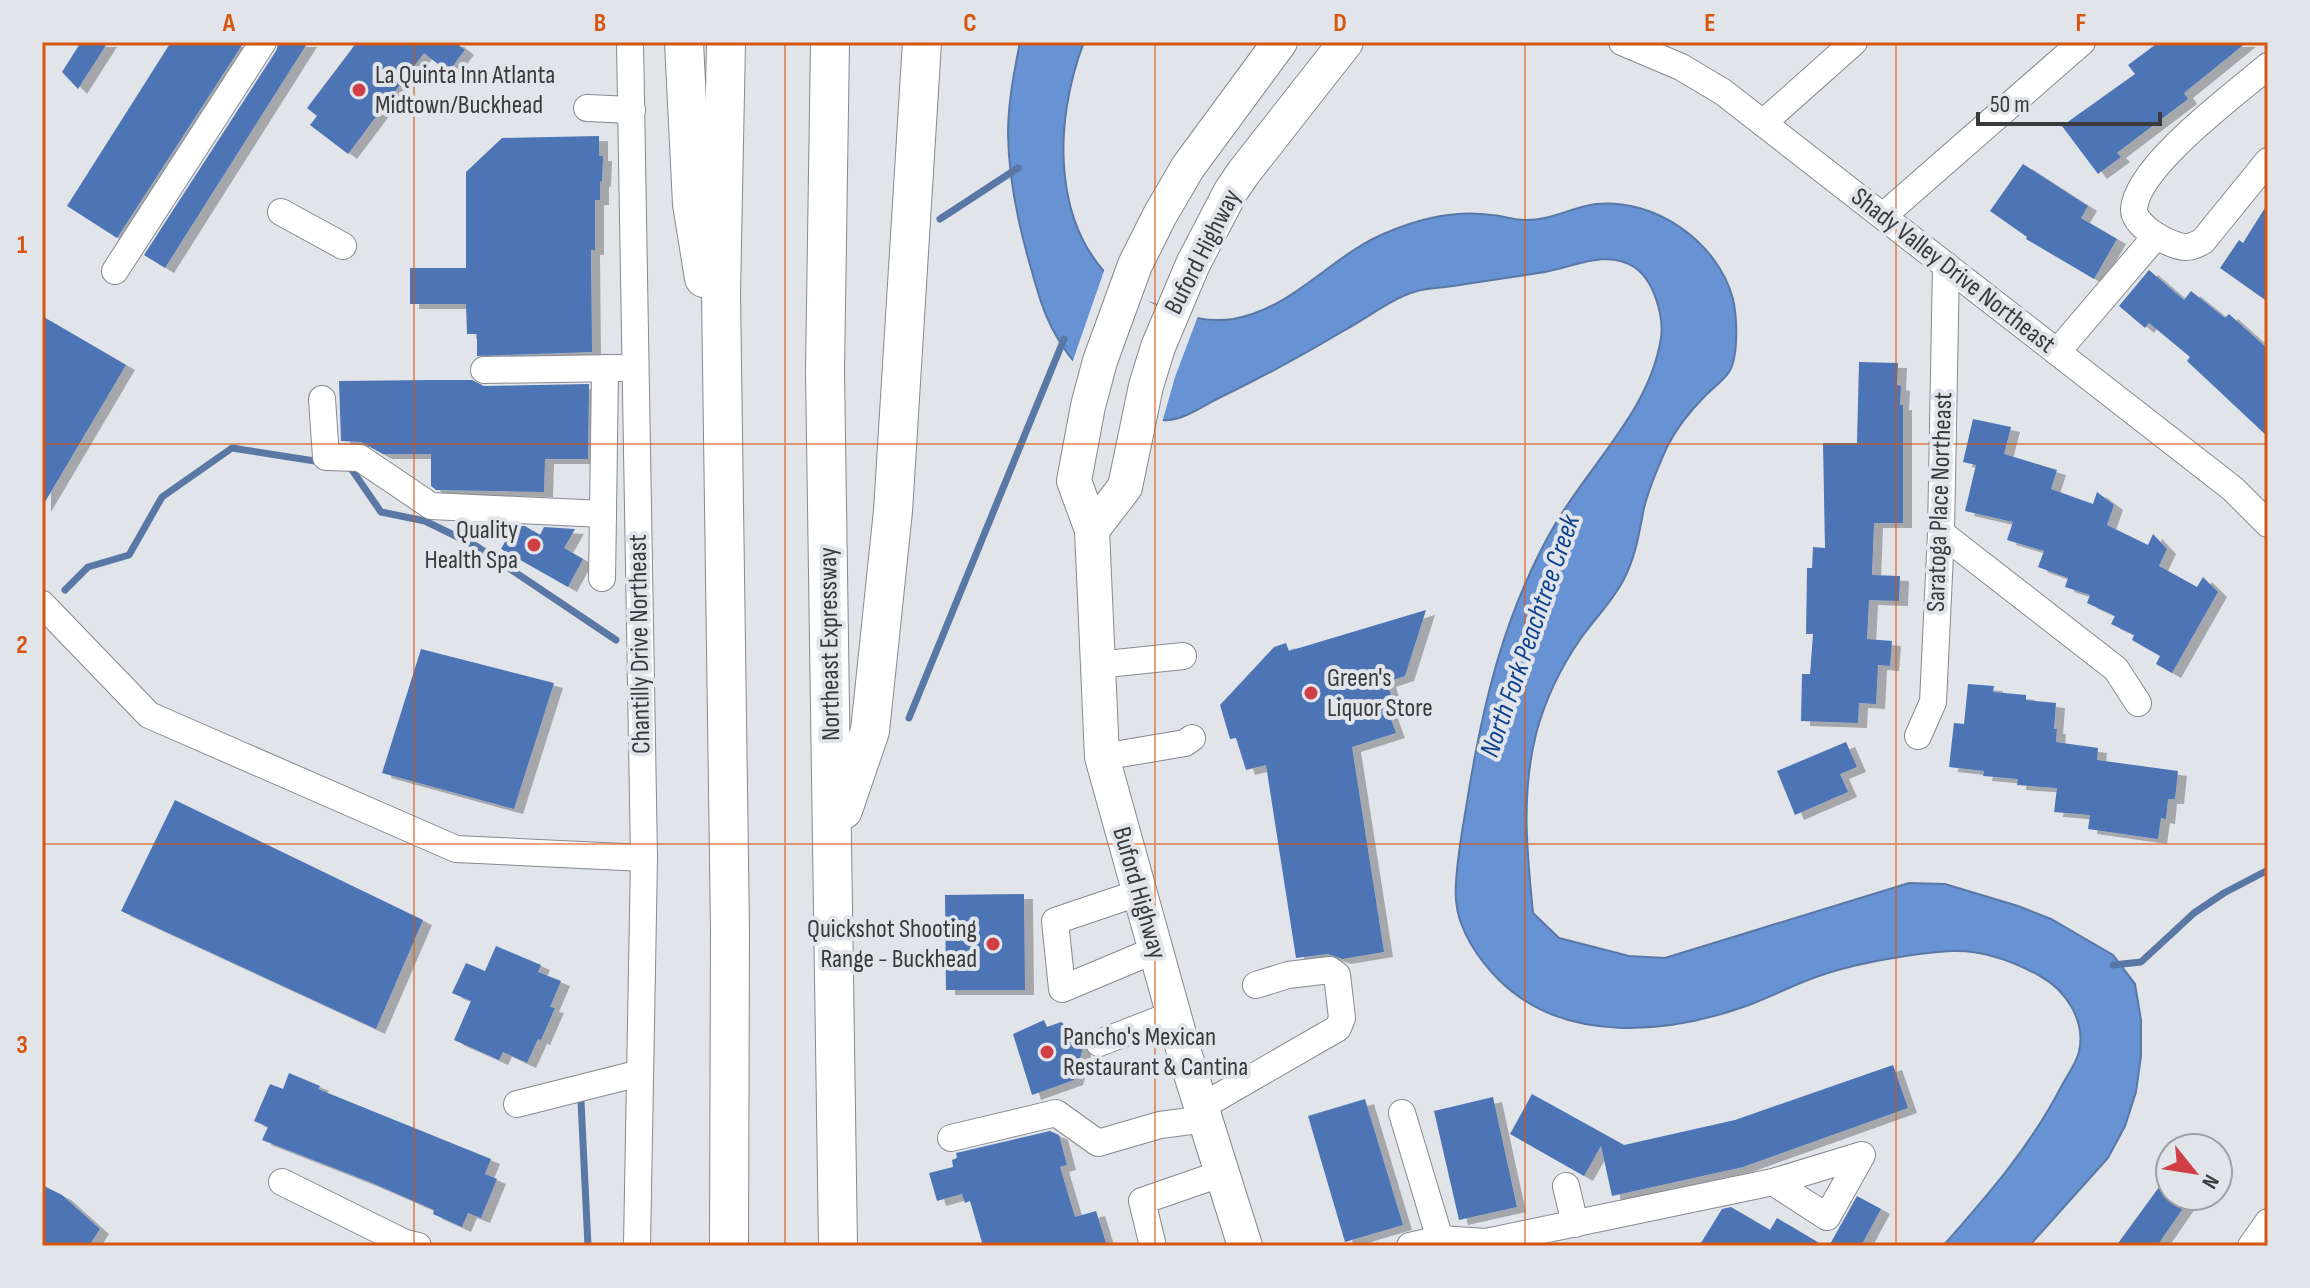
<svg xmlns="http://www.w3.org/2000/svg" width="2310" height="1288" viewBox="0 0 2310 1288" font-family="'Sofia Sans Condensed',sans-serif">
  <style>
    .water { fill: #6792d4; stroke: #5978a6; stroke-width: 2 }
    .pier { fill: #e1e4e9 }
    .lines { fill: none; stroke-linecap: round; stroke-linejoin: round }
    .stream { stroke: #5978a6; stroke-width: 7 }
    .building { fill: #4d75b6; filter: url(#shadow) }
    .minor-casing { stroke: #86898e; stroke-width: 28 }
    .major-casing { stroke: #86898e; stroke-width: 36 }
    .highway-casing { stroke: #86898e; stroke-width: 40 }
    .minor { stroke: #fff; stroke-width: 26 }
    .major { stroke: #fff; stroke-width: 34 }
    .highway { stroke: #fff; stroke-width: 38 }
    .grid { fill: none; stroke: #d65611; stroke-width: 2; stroke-opacity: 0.55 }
    .poi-dot { fill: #cf3f45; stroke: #e1e4e9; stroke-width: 3 }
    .labels { text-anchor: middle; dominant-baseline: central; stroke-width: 8; stroke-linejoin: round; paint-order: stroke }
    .poi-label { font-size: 26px; fill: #393a3c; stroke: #e1e4e9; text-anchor: start }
    .street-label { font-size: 26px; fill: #393a3c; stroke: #e1e4e9 }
    .water-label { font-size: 28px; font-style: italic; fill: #0d4391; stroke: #e1e4e9 }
    .neatline { fill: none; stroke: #d65611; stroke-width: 3 }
    .grid-label { font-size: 26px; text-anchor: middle; font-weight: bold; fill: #d65611 }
  </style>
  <defs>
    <filter id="shadow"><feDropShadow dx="9" dy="5" stdDeviation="0" flood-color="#0004"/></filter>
  </defs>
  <rect width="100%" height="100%" fill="#e1e4e9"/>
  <path class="water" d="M1020,42H1084C1053,123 1050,233 1125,291C1135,299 1150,302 1162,307C1186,316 1207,323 1233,319C1295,308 1332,254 1388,232C1421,218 1457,210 1492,215C1503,216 1514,220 1524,220C1550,221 1572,207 1596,204C1655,198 1718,242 1733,299C1737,317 1739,356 1729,372C1724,380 1713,388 1706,395C1691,410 1677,427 1667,447C1658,467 1649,487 1644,508C1639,533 1636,556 1624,579C1613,601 1595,618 1581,638C1561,667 1545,700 1536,734C1521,794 1527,853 1533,913L1559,938L1629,956L1665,958L1909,883L1945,884L2018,906L2051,919L2113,955L2135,984L2141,1020V1056L2136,1092L2125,1126L2108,1158L2029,1246H1943C1987,1196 2030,1147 2061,1087C2066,1077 2076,1064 2079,1052C2086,1021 2066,990 2040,976C2013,961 1983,950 1952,951C1916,953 1856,963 1822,975C1797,983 1773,996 1749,1005C1669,1034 1565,1045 1499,980C1479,960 1458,930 1456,900C1454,879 1462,831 1466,808C1482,706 1504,611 1557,521C1593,461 1650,409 1661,338C1664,316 1654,280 1634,267C1607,249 1574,267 1545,272C1514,277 1484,281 1453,286C1441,288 1426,288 1414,292C1391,299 1367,318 1345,330C1303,355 1261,378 1217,399C1203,406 1184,419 1169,420C1145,422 1128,409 1110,396C1077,371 1054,341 1041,302C1024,247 1009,192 1008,134C1008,103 1014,72 1020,42Z"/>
  <polygon class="pier" points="1105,268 1130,291 1161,308 1198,316 1175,377 1162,423 1136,420 1104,400 1079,378 1071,366"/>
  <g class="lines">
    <g class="stream">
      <polyline points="940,219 1018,168"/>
      <polyline points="345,466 350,467 381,512 425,521 476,546 616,640"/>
      <polyline points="65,590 88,567 129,555 162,497 232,448 321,462"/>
      <polyline points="909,718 1064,339"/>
      <polyline points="2113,965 2141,962 2194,913 2224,893 2268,870"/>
      <polyline points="581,1101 588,1246"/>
    </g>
  </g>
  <g class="building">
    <polygon points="81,42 108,42 78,89 62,72"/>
    <polygon points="171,42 244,42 117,238 67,206"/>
    <polygon points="279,42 308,42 165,268 144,255 276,51"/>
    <polygon points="357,42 455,42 465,50 448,72 424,53 348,154 310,125 317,116 307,108"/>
    <polygon points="2159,42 2247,42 2184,93 2188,99 2117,153 2121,157 2098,174 2062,126 2135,74 2128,65"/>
    <polygon points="599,136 599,156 603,156 602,181 600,182 600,200 595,200 595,250 591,250 592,352 477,356 477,334 467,334 466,304 410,304 410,268 466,268 466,172 502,138"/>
    <polygon points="2023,164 2088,206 2081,218 2117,239 2094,279 2026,239 2027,237 1990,211"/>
    <polygon points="2268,203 2268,302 2220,268 2239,240 2243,243"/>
    <polygon points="2149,270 2184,300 2191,291 2225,318 2229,314 2268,349 2268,437 2187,361 2190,357 2149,323 2145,328 2119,306"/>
    <polygon points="42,316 126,365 42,507"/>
    <polygon points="1859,362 1898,363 1897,385 1901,386 1900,405 1903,405 1903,523 1874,523 1872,575 1900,576 1899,601 1869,600 1867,639 1892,641 1890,666 1878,665 1876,704 1859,703 1858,723 1801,721 1802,674 1810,674 1813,634 1806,634 1807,568 1812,568 1813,547 1825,548 1823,443 1857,443"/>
    <polygon points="431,380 472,380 484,386 589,384 588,459 545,459 544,492 436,490 431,486 431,454 383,454 361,442 341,441 339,381"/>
    <polygon points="1973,419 2011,427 2004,454 2057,470 2051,489 2093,504 2097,492 2114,505 2107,525 2148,545 2153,534 2167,549 2159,566 2197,587 2203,577 2218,592 2172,673 2156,664 2160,656 2132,640 2134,635 2111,624 2115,616 2087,603 2090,595 2065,587 2068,578 2038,567 2044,551 2007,540 2013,522 1965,511 1976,465 1963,462"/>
    <polygon points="514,526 525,526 540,535 544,527 575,529 564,548 583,559 568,587 501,549"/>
    <polygon points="1426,610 1405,676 1387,682 1396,712 1389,714 1396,733 1352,747 1384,952 1342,959 1328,954 1296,958 1266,765 1246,770 1236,738 1230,739 1220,705 1274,647 1286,643 1289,651"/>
    <polygon points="421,649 554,683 514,809 382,773"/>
    <polygon points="1968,684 1994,686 1993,692 2026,695 2026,700 2056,703 2054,729 2057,729 2056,742 2098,748 2097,760 2178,771 2175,799 2168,799 2166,819 2161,818 2158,839 2088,829 2090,815 2054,812 2057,788 2017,785 2018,779 1983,776 1984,771 1949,767 1954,723 1964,724"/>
    <polygon points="1846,742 1857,767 1840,774 1848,792 1795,815 1777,771"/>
    <polygon points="175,800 423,920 376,1029 121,911"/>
    <polygon points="1024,894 1025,990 946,990 945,895"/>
    <polygon points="496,946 541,965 538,972 561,981 550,1007 555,1008 541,1040 538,1039 527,1063 503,1052 499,1060 454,1040 471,1001 452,993 466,963 485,971"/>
    <polygon points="1044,1020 1047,1027 1061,1022 1077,1034 1082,1051 1074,1080 1032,1095 1013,1034"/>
    <polygon points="1893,1065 1908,1108 1743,1167 1612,1196 1601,1146 1584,1176 1510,1134 1532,1094 1624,1145 1735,1120"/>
    <polygon points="289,1073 320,1086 318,1089 491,1159 485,1174 497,1179 481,1218 468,1213 462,1227 433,1214 434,1210 370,1182 262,1140 268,1127 254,1121 270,1084 283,1089"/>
    <polygon points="1493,1097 1517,1207 1459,1220 1434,1111"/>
    <polygon points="1365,1099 1403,1225 1345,1242 1308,1116"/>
    <polygon points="1050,1131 1059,1135 1067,1165 1060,1167 1075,1217 1096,1211 1107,1246 983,1246 970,1201 965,1203 962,1194 937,1201 929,1173 953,1167 952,1160 957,1158 956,1153"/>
    <polygon points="2162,1183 2170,1189 2170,1196 2181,1196 2188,1201 2157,1246 2116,1246"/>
    <polygon points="42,1185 62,1195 100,1229 89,1246 42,1246"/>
    <polygon points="1857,1196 1881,1209 1861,1246 1829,1246"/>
    <polygon points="1731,1207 1770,1230 1777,1218 1824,1246 1699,1246 1722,1209"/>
  </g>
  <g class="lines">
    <g class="minor-casing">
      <g id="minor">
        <polyline points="630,42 644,858 637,1246"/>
        <polyline points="1622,42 1681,67 1723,92 2233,489 2268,524"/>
        <path d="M2268,66C2235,94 2137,166 2134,209C2133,226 2171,247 2186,247C2193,247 2198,244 2203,241L2268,161"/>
        <polyline points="587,108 632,110"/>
        <polyline points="1763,123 1854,42"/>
        <polyline points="281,212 343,246"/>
        <polyline points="1883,216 2082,42"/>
        <polyline points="115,271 263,42"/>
        <polyline points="2057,352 2156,236"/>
        <polyline points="484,370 620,368"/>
        <polyline points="322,399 326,457 360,458 431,506 603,514 605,368"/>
        <polyline points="1941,533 2116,669 2138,703"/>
        <polyline points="602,578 603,514"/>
        <polyline points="42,604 149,715 456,849 644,858"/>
        <polyline points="1097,665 1183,656"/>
        <polyline points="1918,736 1933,702 1941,533 1946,265"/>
        <polyline points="1102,757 1185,743 1192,738"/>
        <polyline points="1138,893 1055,921 1062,989 1155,950"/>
        <polyline points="1099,1043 1174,1014"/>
        <polyline points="517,1104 640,1073"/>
        <polyline points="1201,1107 1338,1028 1342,1018 1337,975 1330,970 1288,975 1256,985"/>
        <polyline points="1402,1113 1442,1246"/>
        <polyline points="951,1138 1056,1113 1098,1143 1160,1125 1206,1119"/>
        <polyline points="282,1182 405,1243 418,1246"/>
        <polyline points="1566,1186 1575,1224"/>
        <polyline points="1153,1246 1142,1201 1223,1173"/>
        <polyline points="1410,1246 1440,1239 1486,1242 1773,1182 1862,1155 1827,1217 1773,1182"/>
        <polyline points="2251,1246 2268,1222"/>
      </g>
    </g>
    <g class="major-casing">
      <g id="major">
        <polyline points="1092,530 1125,487 1146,386 1158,347 1193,264 1231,191 1244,172 1346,42"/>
        <polyline points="1245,1246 1184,1052 1102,757 1092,530 1074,481 1088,406 1100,361 1135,265 1160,215 1188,167 1280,42"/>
      </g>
    </g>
    <g class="highway-casing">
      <g id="highway">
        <polyline points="684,42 692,204 704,278"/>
        <polyline points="726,42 721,293 730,930 729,1246"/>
        <polyline points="830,42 825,371 838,1246"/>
        <polyline points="843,810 870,731 893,511 922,42"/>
      </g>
    </g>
    <use href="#minor" class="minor"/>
    <use href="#major" class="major"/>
    <use href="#highway" class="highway"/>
  </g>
  <path class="grid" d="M414,42V1246M785,42V1246M1155,42V1246M1525,42V1246M1896,42V1246M42,444H2268M42,844H2268"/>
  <g class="poi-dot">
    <circle cx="359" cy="90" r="8"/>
    <circle cx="534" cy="545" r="8"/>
    <circle cx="1311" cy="693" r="8"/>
    <circle cx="993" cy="944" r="8"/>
    <circle cx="1047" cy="1052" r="8"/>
  </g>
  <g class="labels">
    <g class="poi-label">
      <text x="375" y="75">La Quinta Inn Atlanta<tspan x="375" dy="30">Midtown/Buckhead</tspan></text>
      <text x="518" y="530" text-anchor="end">Quality<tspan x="518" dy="30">Health Spa</tspan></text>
      <text x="1327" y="678">Green's<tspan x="1327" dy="30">Liquor Store</tspan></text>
      <text x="977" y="929" text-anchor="end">Quickshot Shooting<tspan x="977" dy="30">Range - Buckhead</tspan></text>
      <text x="1063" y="1037">Pancho's Mexican<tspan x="1063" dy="30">Restaurant &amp; Cantina</tspan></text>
    </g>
    <g class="street-label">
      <text transform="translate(1203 252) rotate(-63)">Buford Highway</text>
      <text transform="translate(1953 271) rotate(38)">Shady Valley Drive Northeast</text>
      <text transform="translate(1940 502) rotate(-88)">Saratoga Place Northeast</text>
      <text transform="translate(640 644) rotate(-91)">Chantilly Drive Northeast</text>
      <text transform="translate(830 644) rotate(-91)">Northeast Expressway</text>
      <text transform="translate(1139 893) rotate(74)">Buford Highway</text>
    </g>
    <g class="water-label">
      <text transform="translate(1530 636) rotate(-71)">North Fork Peachtree Creek</text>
    </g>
  </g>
  <rect width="2310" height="1288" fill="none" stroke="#e1e4e9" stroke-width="88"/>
  <g transform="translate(2194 1172) rotate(120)"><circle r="38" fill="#e1e4e9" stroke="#9ea0a4" stroke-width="2"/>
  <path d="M0-6L14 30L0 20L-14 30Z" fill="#cf3f45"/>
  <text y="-12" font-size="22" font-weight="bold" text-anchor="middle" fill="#393a3c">N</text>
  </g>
  <path d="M1978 112v12h182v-12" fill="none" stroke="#393a3c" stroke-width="4"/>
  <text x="1990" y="112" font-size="24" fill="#393a3c" stroke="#e1e4e9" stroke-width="6" paint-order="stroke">50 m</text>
  <rect x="44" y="44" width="2222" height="1200" class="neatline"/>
  <g class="grid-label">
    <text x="229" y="31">A</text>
    <text x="600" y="31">B</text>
    <text x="970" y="31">C</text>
    <text x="1340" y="31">D</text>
    <text x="1710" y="31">E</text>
    <text x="2081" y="31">F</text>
    <text x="22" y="253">1</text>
    <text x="22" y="653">2</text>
    <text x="22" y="1053">3</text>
  </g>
</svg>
